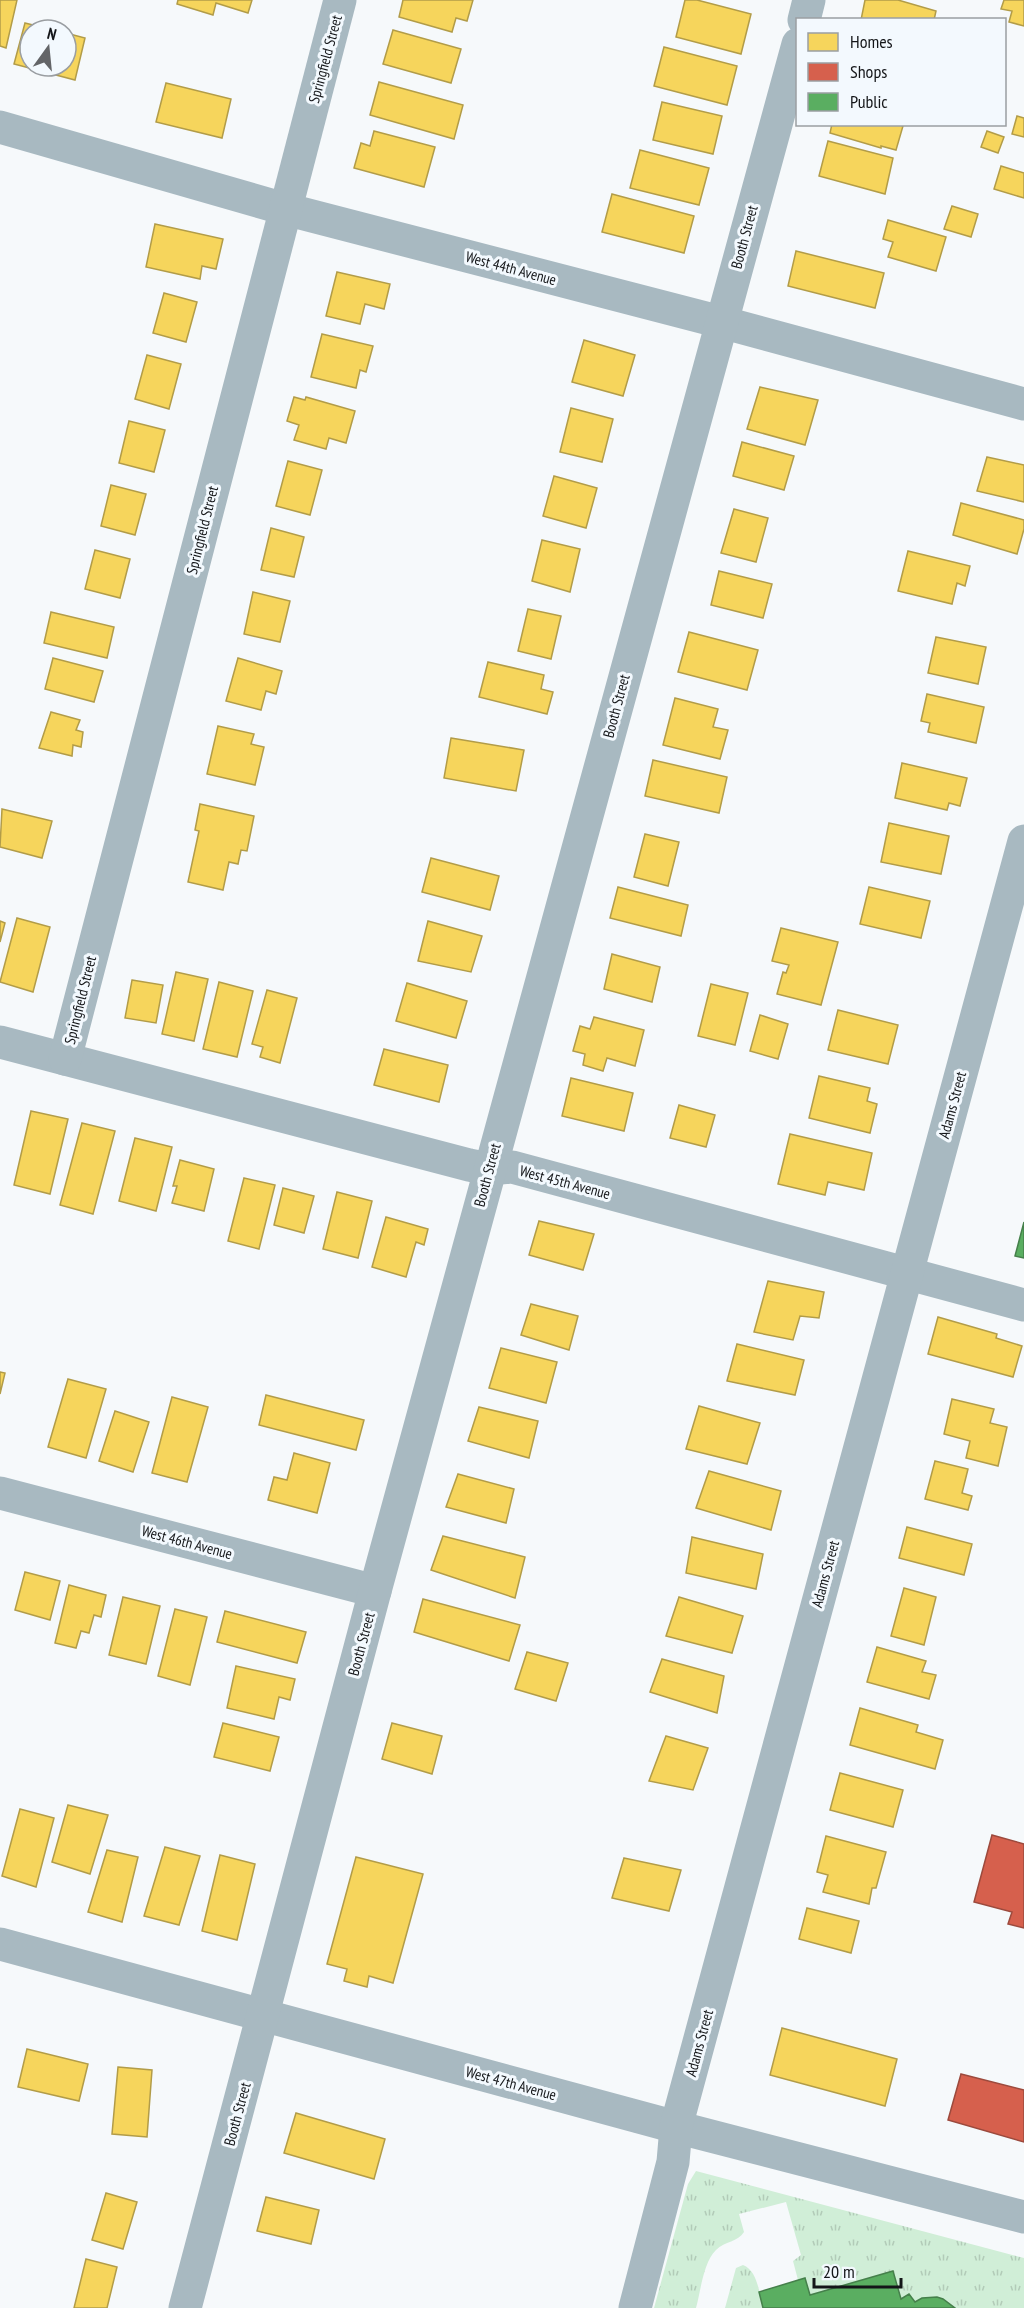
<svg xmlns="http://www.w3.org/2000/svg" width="1024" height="2308" viewBox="0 0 1024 2308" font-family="'PT Sans Narrow',sans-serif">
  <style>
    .grass { fill: url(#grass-tufts) }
    .homes { fill: #f6d55c; stroke: #b29c48; stroke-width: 1.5 }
    .shops { fill: #d6604d; stroke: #9c4a3d; stroke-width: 1.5 }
    .public { fill: #5aae61; stroke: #45804b; stroke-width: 1.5 }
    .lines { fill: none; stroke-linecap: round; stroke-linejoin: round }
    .minor { stroke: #a8b9c1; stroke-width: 33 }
    .labels { text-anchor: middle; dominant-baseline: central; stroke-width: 6; stroke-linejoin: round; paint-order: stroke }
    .street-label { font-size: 15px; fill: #141619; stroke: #f3f9fe }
  </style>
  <defs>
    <pattern id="grass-tufts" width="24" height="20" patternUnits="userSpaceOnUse" patternTransform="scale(1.5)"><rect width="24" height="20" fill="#d0eed7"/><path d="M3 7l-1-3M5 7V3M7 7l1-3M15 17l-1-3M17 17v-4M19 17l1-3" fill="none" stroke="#b2cbb8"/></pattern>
  </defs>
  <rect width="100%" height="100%" fill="#f6f9fb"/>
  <g class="grass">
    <path d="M696,2171L1024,2258V2308H955L943,2299L937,2297L922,2298L915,2302L909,2294L901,2299L893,2272L810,2295L805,2278L798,2280L793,2261L801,2255L786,2202L739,2214L744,2232C738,2242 725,2241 716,2250C703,2263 701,2290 696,2308H654L688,2184Z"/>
    <path d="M743,2265C758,2271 759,2293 763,2308H725L736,2268Z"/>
  </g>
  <g class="homes">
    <polygon points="0,0 17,0 6,48 0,46"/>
    <polygon points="178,0 252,0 248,13 216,3 213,15 177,4"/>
    <polygon points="403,0 473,0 467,21 456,18 452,32 399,17"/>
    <polygon points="685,0 697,0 751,14 741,54 676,37"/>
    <polygon points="865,0 898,0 936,11 934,20 861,20"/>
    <polygon points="1004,0 1024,0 1024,26 1009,22 1012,11 1001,9"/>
    <polygon points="25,23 53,30 30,30 30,66 66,66 66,33 85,38 75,80 14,64"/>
    <polygon points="393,30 461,49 451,83 383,64"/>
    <polygon points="664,47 737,66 727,105 654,86"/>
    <polygon points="379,82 463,105 454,139 370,115"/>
    <polygon points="166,83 231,99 222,138 156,122"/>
    <polygon points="662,102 722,116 713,154 653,140"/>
    <polygon points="1017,116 1024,118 1024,137 1012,134"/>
    <polygon points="832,124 898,124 903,126 896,150 881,146 881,148 830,133"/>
    <polygon points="374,131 435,147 424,187 354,168 361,143 370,146"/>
    <polygon points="987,131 1004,137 998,153 981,147"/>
    <polygon points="828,141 893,158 885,194 819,176"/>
    <polygon points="640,150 709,168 699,205 630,188"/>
    <polygon points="1001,166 1024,173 1024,198 994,189"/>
    <polygon points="612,194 694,216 684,253 602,232"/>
    <polygon points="952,206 978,214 971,237 944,229"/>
    <polygon points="888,220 946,237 936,271 888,257 893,242 883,239"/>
    <polygon points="155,224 223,239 216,269 202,266 200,279 146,267"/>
    <polygon points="796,251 884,273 875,308 788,286"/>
    <polygon points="337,272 390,284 384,309 365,304 360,324 326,316"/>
    <polygon points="164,293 197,302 186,342 153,333"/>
    <polygon points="322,334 373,346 366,372 360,370 356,388 311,377"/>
    <polygon points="584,340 635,355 623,396 572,382"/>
    <polygon points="147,355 181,364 169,409 135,399"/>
    <polygon points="760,387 818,400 805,445 747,429"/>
    <polygon points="294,397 305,400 306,397 355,411 346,443 329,438 326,449 294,440 299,425 287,421"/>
    <polygon points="571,408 613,419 602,462 560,452"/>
    <polygon points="129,421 165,430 154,472 119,463"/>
    <polygon points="742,442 794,456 784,490 733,476"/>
    <polygon points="987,457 1024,465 1024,502 977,491"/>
    <polygon points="288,461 322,470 310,515 276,506"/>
    <polygon points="554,476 597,488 586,528 543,516"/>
    <polygon points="111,485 146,494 135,535 101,526"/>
    <polygon points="961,503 1024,520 1024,529 1017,554 953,535"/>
    <polygon points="734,509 768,518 756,562 721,553"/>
    <polygon points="271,528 304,537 294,577 261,570"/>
    <polygon points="542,540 580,549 570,592 532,581"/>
    <polygon points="95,550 130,559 120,598 85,589"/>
    <polygon points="908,551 970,566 965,586 957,583 952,604 898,591"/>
    <polygon points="719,571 772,584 763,618 711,605"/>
    <polygon points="253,592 290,601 280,642 244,634"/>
    <polygon points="528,609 561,616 551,659 518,651"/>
    <polygon points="51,612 114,627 107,658 44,643"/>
    <polygon points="689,632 758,650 747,690 678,672"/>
    <polygon points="936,637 986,647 978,684 928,673"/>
    <polygon points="53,658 103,671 94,702 45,689"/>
    <polygon points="238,658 282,671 276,694 266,691 261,710 226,701"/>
    <polygon points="488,662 544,675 541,689 553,692 547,714 479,697"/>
    <polygon points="927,694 984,707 976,743 928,732 930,723 921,721"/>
    <polygon points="675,698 718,709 713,727 728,730 720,759 663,745"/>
    <polygon points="51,712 80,720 76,730 83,732 81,747 73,745 72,756 39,748"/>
    <polygon points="218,726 254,734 251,744 264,747 255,785 207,774"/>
    <polygon points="451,738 524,750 516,791 444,778"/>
    <polygon points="653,760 727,777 719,813 645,796"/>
    <polygon points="902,763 967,778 960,806 949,803 947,810 895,798"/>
    <polygon points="200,804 254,816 247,851 241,850 238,864 229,862 223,890 188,882 199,831 195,830"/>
    <polygon points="2,809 52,821 42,858 0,847"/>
    <polygon points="889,823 949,836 941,874 881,862"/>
    <polygon points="645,834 679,842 668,886 634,877"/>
    <polygon points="431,858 499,876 490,910 422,892"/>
    <polygon points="618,887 688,905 681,936 610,918"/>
    <polygon points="869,887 930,901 921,938 860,924"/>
    <polygon points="17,918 50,927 33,992 0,982"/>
    <polygon points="0,921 5,923 0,942"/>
    <polygon points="428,921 482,936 471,972 418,961"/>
    <polygon points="781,928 838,942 821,1005 777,994 783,972 786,973 789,965 772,961"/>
    <polygon points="612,954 660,967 652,1002 604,989"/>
    <polygon points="176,972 208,979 194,1041 162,1034"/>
    <polygon points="132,980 163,985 156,1023 125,1018"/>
    <polygon points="219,982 253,991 237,1057 203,1049"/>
    <polygon points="407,983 467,1001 456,1038 396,1021"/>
    <polygon points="711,984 748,993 735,1045 698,1036"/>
    <polygon points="267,990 297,998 280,1063 260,1057 263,1047 252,1044"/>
    <polygon points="838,1010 898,1025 888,1064 828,1050"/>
    <polygon points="760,1015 788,1024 778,1059 750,1051"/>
    <polygon points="594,1017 644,1030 635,1066 607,1058 603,1071 583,1065 585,1054 573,1051 580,1026 590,1029"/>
    <polygon points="384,1049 448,1065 439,1102 374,1085"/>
    <polygon points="819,1076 870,1088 867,1101 877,1104 870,1133 809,1118"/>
    <polygon points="571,1078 633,1093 624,1131 562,1116"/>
    <polygon points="679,1105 715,1115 706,1147 670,1138"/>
    <polygon points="31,1111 68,1119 50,1194 14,1185"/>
    <polygon points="82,1123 115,1131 93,1214 60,1205"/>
    <polygon points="790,1134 872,1153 864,1190 828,1182 825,1195 778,1184"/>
    <polygon points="135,1138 172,1147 156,1211 119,1201"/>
    <polygon points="180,1160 214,1169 204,1211 172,1203 177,1186 173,1186"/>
    <polygon points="244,1178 275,1185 259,1249 228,1241"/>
    <polygon points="283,1188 314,1196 304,1233 274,1225"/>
    <polygon points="337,1192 372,1201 358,1258 323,1249"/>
    <polygon points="386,1217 428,1229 424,1245 416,1242 406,1277 372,1267"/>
    <polygon points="539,1221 594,1234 583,1270 529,1255"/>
    <polygon points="768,1281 824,1292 819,1318 800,1316 793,1340 754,1332"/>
    <polygon points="531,1304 578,1316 569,1350 521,1335"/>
    <polygon points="938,1317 997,1334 996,1338 1022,1346 1013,1377 928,1354"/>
    <polygon points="737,1344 804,1360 795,1395 727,1381"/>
    <polygon points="501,1348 557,1362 546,1403 489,1388"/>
    <polygon points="0,1372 5,1373 0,1394"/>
    <polygon points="68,1379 106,1389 86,1458 48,1447"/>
    <polygon points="266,1395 364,1420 356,1450 259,1425"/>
    <polygon points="172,1397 208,1407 187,1482 152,1473"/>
    <polygon points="952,1399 994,1409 990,1423 1007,1427 998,1466 966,1458 970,1441 944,1434"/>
    <polygon points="699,1406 760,1423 747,1464 686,1449"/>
    <polygon points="479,1407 538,1421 529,1458 468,1441"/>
    <polygon points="115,1411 149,1422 133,1472 99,1461"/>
    <polygon points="294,1453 330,1463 317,1513 268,1500 274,1477 287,1480"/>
    <polygon points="935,1461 968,1469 962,1493 972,1496 968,1510 925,1499"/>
    <polygon points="709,1471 781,1491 771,1530 696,1508"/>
    <polygon points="458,1474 514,1489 506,1523 446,1507"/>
    <polygon points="907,1527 972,1544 964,1575 899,1558"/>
    <polygon points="443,1536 525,1557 515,1598 431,1570"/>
    <polygon points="692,1537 763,1554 756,1589 686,1573"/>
    <polygon points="25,1572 60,1581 50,1620 15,1610"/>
    <polygon points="69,1585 106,1595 101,1617 94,1615 89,1633 81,1631 76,1648 55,1643"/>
    <polygon points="904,1588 936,1597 924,1645 891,1636"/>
    <polygon points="123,1597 160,1606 146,1664 109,1655"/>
    <polygon points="679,1597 743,1616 732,1653 666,1636"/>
    <polygon points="423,1599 520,1625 509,1661 414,1632"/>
    <polygon points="175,1609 207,1617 190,1685 158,1676"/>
    <polygon points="225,1611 306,1632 297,1663 217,1642"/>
    <polygon points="877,1647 926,1661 922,1672 936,1675 929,1699 867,1682"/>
    <polygon points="527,1652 568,1663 556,1701 515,1689"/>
    <polygon points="662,1659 724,1676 717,1713 650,1692"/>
    <polygon points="236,1666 295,1679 290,1700 279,1697 274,1719 227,1708"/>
    <polygon points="860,1708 918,1725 916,1732 943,1740 935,1769 850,1745"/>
    <polygon points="223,1723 279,1737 270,1771 214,1757"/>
    <polygon points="392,1723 442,1736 432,1774 382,1759"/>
    <polygon points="666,1736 708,1748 693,1790 649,1781"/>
    <polygon points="840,1773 903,1790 893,1827 830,1810"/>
    <polygon points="68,1805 108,1815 90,1874 52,1862"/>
    <polygon points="20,1809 54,1818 36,1887 2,1876"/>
    <polygon points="826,1836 886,1852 876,1888 872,1888 869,1904 823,1892 828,1875 817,1872"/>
    <polygon points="165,1847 200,1856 179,1925 144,1916"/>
    <polygon points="107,1850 138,1857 122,1922 88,1912"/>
    <polygon points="220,1855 255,1864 237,1940 202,1931"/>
    <polygon points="356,1857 423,1874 393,1983 369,1976 367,1987 344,1981 347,1969 327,1964"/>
    <polygon points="624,1858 681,1870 669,1911 612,1898"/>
    <polygon points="807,1908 859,1921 851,1953 799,1939"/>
    <polygon points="782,2028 897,2059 885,2106 770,2075"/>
    <polygon points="27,2049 88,2064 79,2101 18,2087"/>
    <polygon points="118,2067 152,2070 147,2137 112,2134"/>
    <polygon points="296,2113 385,2139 374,2179 284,2153"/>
    <polygon points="106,2193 137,2202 123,2249 92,2240"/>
    <polygon points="266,2197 319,2210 311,2244 257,2231"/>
    <polygon points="86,2259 117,2267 107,2308 74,2308"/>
  </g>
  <g class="shops">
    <polygon points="992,1835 1024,1844 1024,1928 1008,1924 1012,1912 974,1902"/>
    <polygon points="961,2074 1024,2090 1024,2142 948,2120"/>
  </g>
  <g class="public">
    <polygon points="1024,1222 1024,1258 1015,1256"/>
    <polygon points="893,2271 901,2299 909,2294 915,2302 922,2298 937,2297 943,2299 955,2308 763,2308 759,2292 805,2278 810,2295"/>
  </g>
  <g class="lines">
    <g class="minor">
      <polyline points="804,20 809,0"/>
      <polyline points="0,127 285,209 721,322 1024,404"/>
      <polyline points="0,1042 469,1165 489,1169 512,1167 1024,1305"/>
      <polyline points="65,1059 340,0"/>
      <polyline points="0,1493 375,1591"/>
      <polyline points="0,1944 676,2127 1024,2217"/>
      <polyline points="185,2308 375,1591 798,44"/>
      <polyline points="635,2308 673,2162 676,2127 1024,841"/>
    </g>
  </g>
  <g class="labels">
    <g class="street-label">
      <text transform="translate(325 59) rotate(-75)">Springfield Street</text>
      <text transform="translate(744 237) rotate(-75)">Booth Street</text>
      <text transform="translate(511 268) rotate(15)">West 44th Avenue</text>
      <text transform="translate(202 530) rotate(-76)">Springfield Street</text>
      <text transform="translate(616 706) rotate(-75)">Booth Street</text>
      <text transform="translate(80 1000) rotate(-76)">Springfield Street</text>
      <text transform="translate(952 1105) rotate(-75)">Adams Street</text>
      <text transform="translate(487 1175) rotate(-75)">Booth Street</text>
      <text transform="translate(565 1182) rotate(15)">West 45th Avenue</text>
      <text transform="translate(187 1542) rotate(15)">West 46th Avenue</text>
      <text transform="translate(825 1574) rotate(-75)">Adams Street</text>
      <text transform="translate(361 1644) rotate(-75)">Booth Street</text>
      <text transform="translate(699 2043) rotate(-75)">Adams Street</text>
      <text transform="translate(511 2083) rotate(15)">West 47th Avenue</text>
      <text transform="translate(237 2114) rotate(-75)">Booth Street</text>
    </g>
  </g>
  <rect x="796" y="18" width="210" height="108" fill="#f3f9fe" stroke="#9a9ea2" stroke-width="1.5"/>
  <rect x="808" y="33" width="30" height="18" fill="#f6d55c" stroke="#9a9ea2" stroke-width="1.5"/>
  <text x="850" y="48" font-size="18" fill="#141619">Homes</text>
  <rect x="808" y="63" width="30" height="18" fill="#d6604d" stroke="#9a9ea2" stroke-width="1.5"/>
  <text x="850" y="78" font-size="18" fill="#141619">Shops</text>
  <rect x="808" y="93" width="30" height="18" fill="#5aae61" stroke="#9a9ea2" stroke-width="1.5"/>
  <text x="850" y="108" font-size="18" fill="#141619">Public</text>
  <g transform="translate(48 48) rotate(15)"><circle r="28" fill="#f3f9fe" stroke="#9a9ea2" stroke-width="1.5"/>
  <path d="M0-4.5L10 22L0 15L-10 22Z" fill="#636568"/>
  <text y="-9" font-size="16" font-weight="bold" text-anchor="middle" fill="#141619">N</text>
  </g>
  <path d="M814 2278v9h87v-9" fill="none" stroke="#141619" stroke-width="3"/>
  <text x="823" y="2278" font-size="18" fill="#141619" stroke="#f3f9fe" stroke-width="4.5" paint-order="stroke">20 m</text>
</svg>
